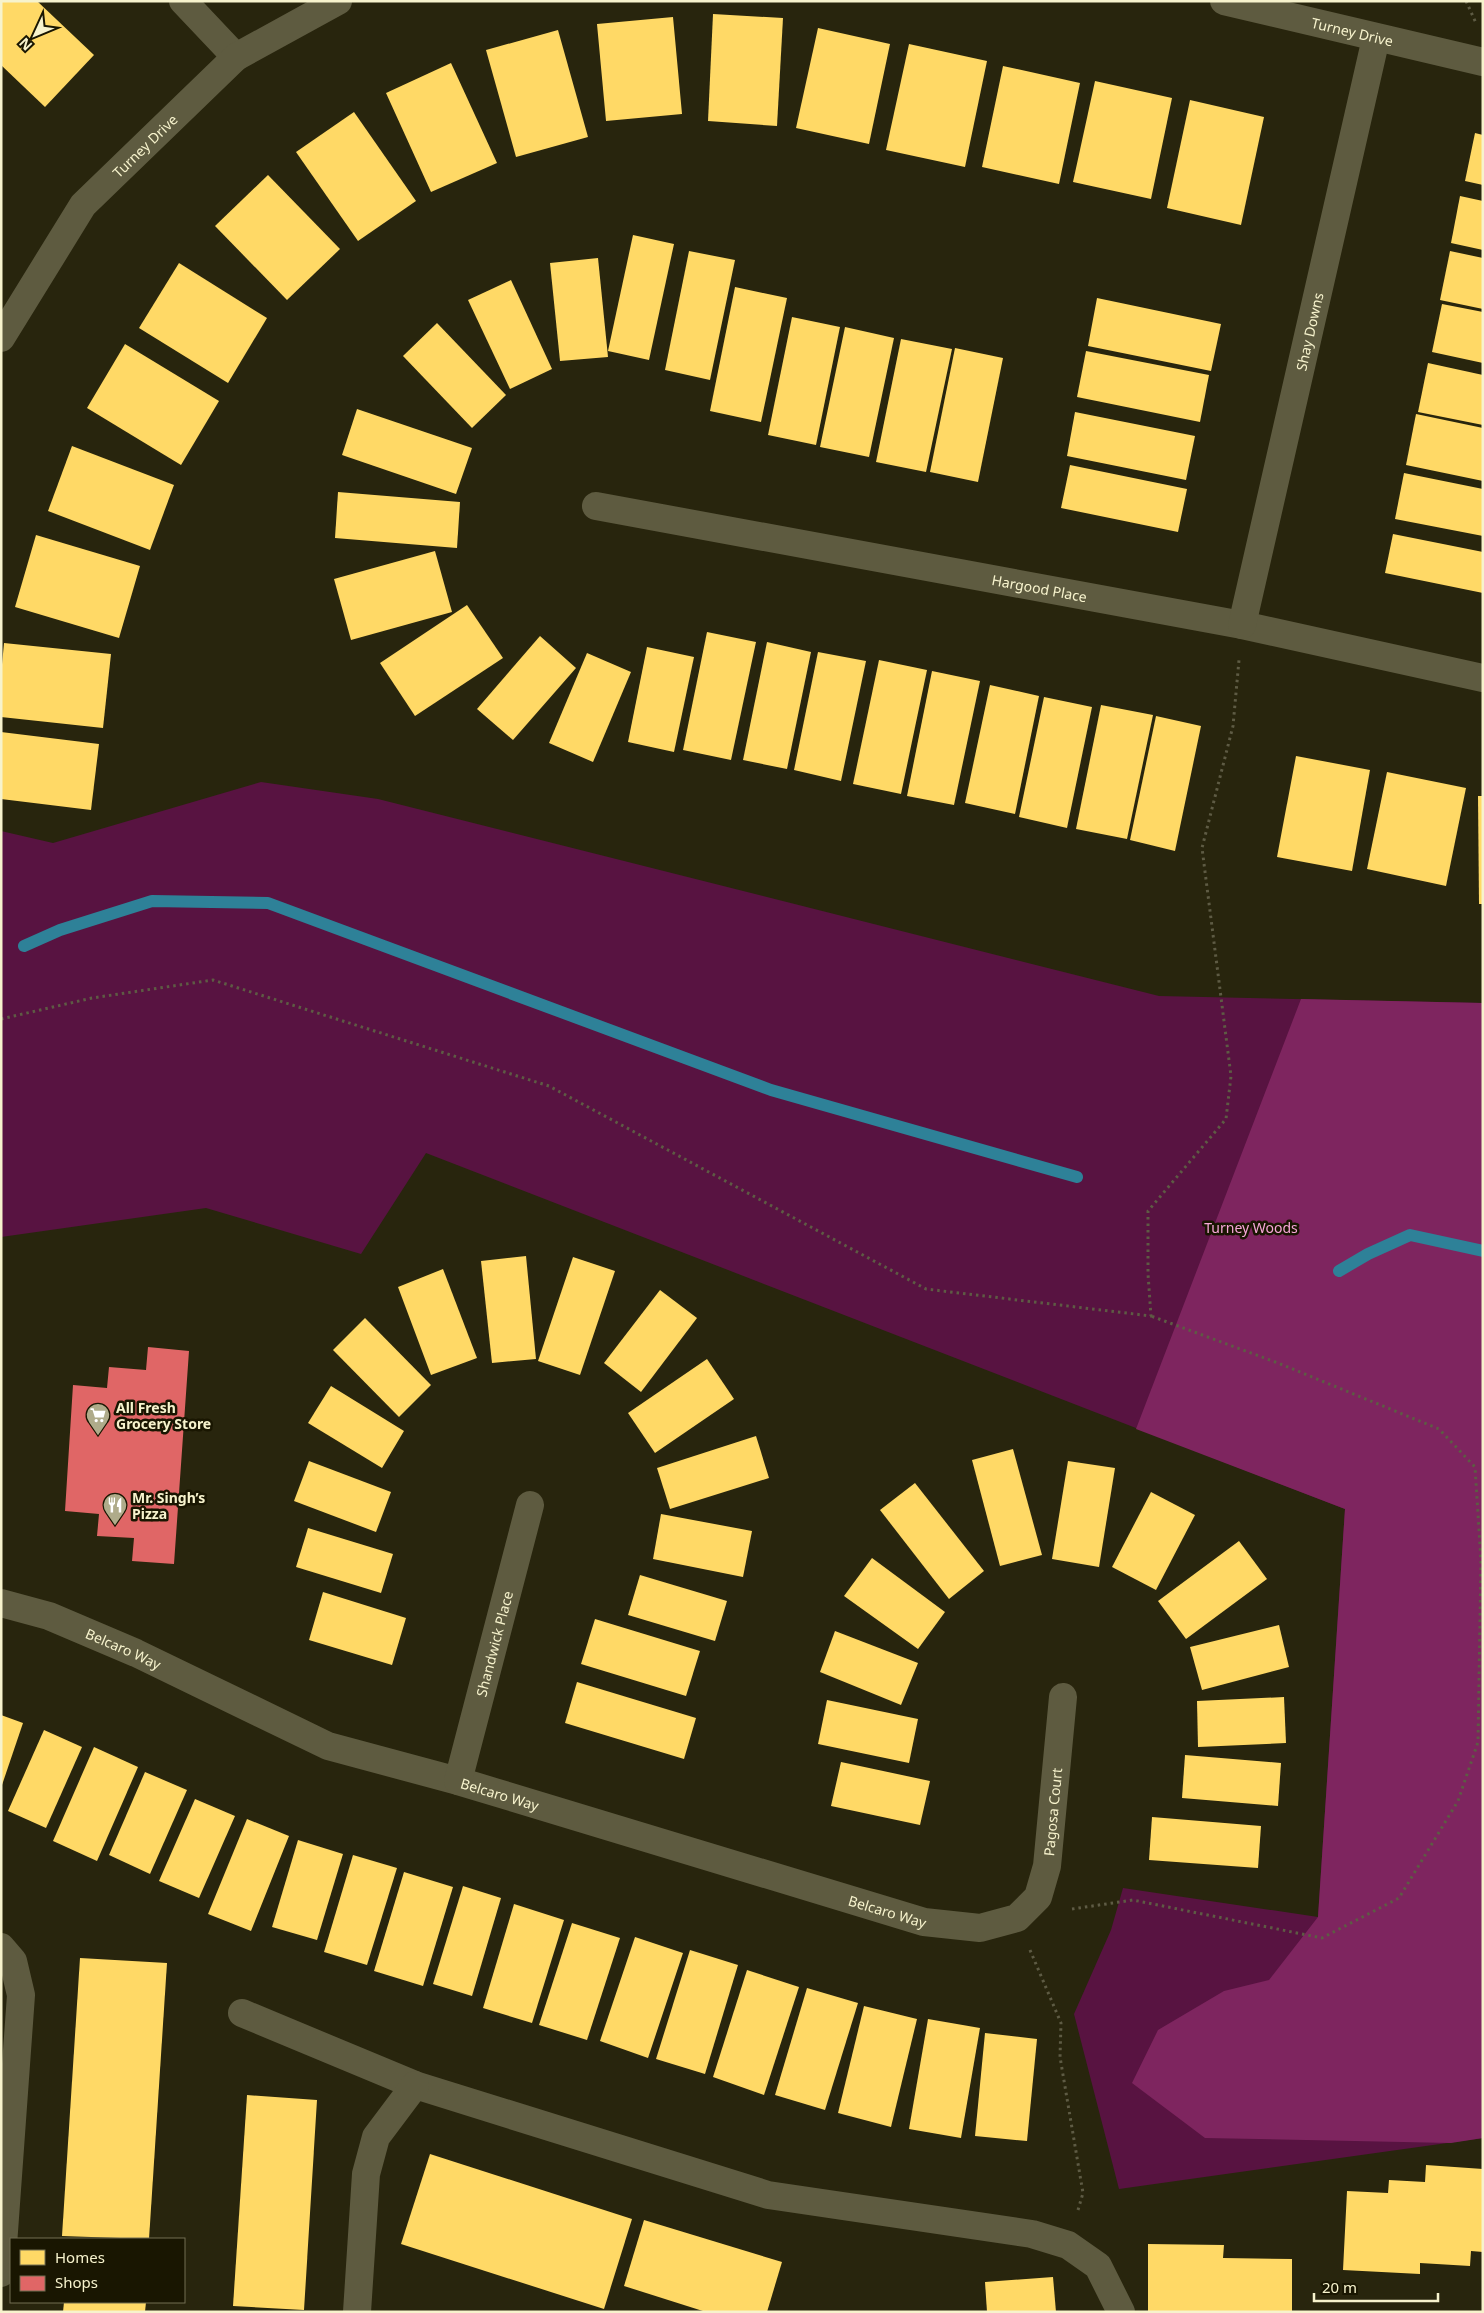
<svg xmlns="http://www.w3.org/2000/svg" width="1484" height="2313" viewBox="0 0 1484 2313" font-family="'Noto Sans',sans-serif">
  <style>
    .green { fill: #581341 }
    .forest { fill: #7e255f }
    .homes { fill: #ffd966 }
    .shops { fill: #e06666 }
    .lines { fill: none; stroke-linecap: round; stroke-linejoin: round }
    .stream { stroke: #2e8198; stroke-width: 12 }
    .path { stroke: #5e5b44; stroke-width: 3; stroke-dasharray: 2.5 4; stroke-linecap: butt }
    .minor { stroke: #5e5b40; stroke-width: 28 }
    .labels { text-anchor: middle; dominant-baseline: central; stroke-width: 5; stroke-linejoin: round; paint-order: stroke }
    .street-label { font-size: 14px; fill: #f7f3cd; stroke: #191601 }
    .park-label { font-size: 14px; fill: #f7a7d8; stroke: #191601 }
    .poi-label { font-size: 14px; font-weight: bold; fill: #f7f3cd; stroke: #191601; text-anchor: start }
  </style>
  <rect width="100%" height="100%" fill="#28250d"/>
  <polygon class="green" points="261,782 378,799 1159,996 1483,1003 1483,2138 1119,2189 1074,2014 1111,1930 1123,1888 1318,1917 1345,1509 426,1153 361,1254 206,1208 1,1237 1,831 53,843"/>
  <polygon class="forest" points="1301,999 1483,1003 1483,2138 1451,2143 1205,2138 1132,2083 1158,2030 1224,1991 1269,1980 1318,1917 1345,1509 1136,1429"/>
  <g class="homes">
    <polygon points="1,1 37,1 94,55 45,107 1,65"/>
    <polygon points="713,14 783,18 777,126 708,121"/>
    <polygon points="673,17 682,114 606,121 597,24"/>
    <polygon points="818,28 890,44 869,144 796,128"/>
    <polygon points="558,30 588,137 516,157 486,50"/>
    <polygon points="909,44 987,61 965,167 886,150"/>
    <polygon points="451,63 497,163 431,192 386,93"/>
    <polygon points="1003,66 1080,83 1059,184 982,167"/>
    <polygon points="1095,81 1172,98 1151,199 1073,182"/>
    <polygon points="1190,100 1264,117 1241,225 1167,208"/>
    <polygon points="354,112 416,201 358,241 296,152"/>
    <polygon points="1475,133 1483,135 1483,185 1465,181"/>
    <polygon points="268,175 340,249 287,300 215,226"/>
    <polygon points="1460,196 1483,201 1483,250 1451,243"/>
    <polygon points="633,235 674,244 649,360 608,351"/>
    <polygon points="689,251 735,260 710,380 665,370"/>
    <polygon points="1450,251 1483,258 1483,309 1440,300"/>
    <polygon points="598,258 608,357 560,361 550,263"/>
    <polygon points="179,263 267,318 228,383 139,328"/>
    <polygon points="511,280 552,369 510,389 468,300"/>
    <polygon points="735,287 787,298 761,422 710,411"/>
    <polygon points="1097,298 1221,324 1211,371 1088,346"/>
    <polygon points="1442,304 1483,312 1483,363 1432,352"/>
    <polygon points="792,317 840,327 816,445 768,435"/>
    <polygon points="437,323 506,395 472,428 403,356"/>
    <polygon points="845,327 894,338 869,457 820,447"/>
    <polygon points="901,339 952,349 926,472 876,462"/>
    <polygon points="125,344 219,401 181,465 87,408"/>
    <polygon points="955,348 1003,358 978,482 930,472"/>
    <polygon points="1086,351 1209,375 1200,422 1077,397"/>
    <polygon points="1428,363 1483,375 1483,425 1418,412"/>
    <polygon points="357,409 472,448 456,494 342,455"/>
    <polygon points="1075,412 1195,436 1186,480 1067,456"/>
    <polygon points="1416,414 1483,428 1483,481 1406,465"/>
    <polygon points="72,446 174,485 150,550 48,511"/>
    <polygon points="1070,465 1187,489 1178,532 1061,508"/>
    <polygon points="1404,473 1483,489 1483,536 1395,519"/>
    <polygon points="338,492 460,502 457,548 335,538"/>
    <polygon points="1393,534 1483,552 1483,593 1385,573"/>
    <polygon points="36,535 140,566 119,638 15,607"/>
    <polygon points="435,551 452,612 351,640 334,579"/>
    <polygon points="467,605 503,658 415,716 380,663"/>
    <polygon points="707,632 756,642 731,760 683,750"/>
    <polygon points="540,636 576,668 513,740 477,709"/>
    <polygon points="767,642 811,652 787,769 743,760"/>
    <polygon points="4,643 111,654 103,728 1,717 1,675"/>
    <polygon points="647,647 694,657 674,752 628,742"/>
    <polygon points="818,652 866,661 841,781 794,770"/>
    <polygon points="587,653 631,672 593,762 549,743"/>
    <polygon points="879,660 927,670 901,794 853,784"/>
    <polygon points="932,671 980,681 954,805 907,796"/>
    <polygon points="990,685 1039,696 1015,814 965,803"/>
    <polygon points="1044,697 1092,707 1067,828 1019,817"/>
    <polygon points="1101,705 1153,715 1127,839 1076,829"/>
    <polygon points="1156,716 1201,726 1175,851 1130,840"/>
    <polygon points="1,732 99,744 91,810 1,799"/>
    <polygon points="1296,756 1370,770 1352,871 1277,857"/>
    <polygon points="1387,772 1466,788 1446,886 1367,869"/>
    <polygon points="1478,796 1483,796 1483,904 1479,904"/>
    <polygon points="526,1256 536,1359 492,1363 481,1261"/>
    <polygon points="573,1257 615,1271 580,1375 538,1361"/>
    <polygon points="443,1269 477,1358 431,1375 398,1287"/>
    <polygon points="660,1290 697,1318 641,1392 604,1363"/>
    <polygon points="365,1318 431,1385 399,1417 333,1350"/>
    <polygon points="707,1359 734,1399 655,1453 628,1413"/>
    <polygon points="331,1386 404,1431 382,1468 308,1423"/>
    <polygon points="756,1436 769,1478 670,1509 657,1468"/>
    <polygon points="1013,1449 1042,1555 1000,1566 972,1460"/>
    <polygon points="309,1461 391,1492 376,1532 294,1501"/>
    <polygon points="1068,1461 1115,1468 1099,1567 1052,1559"/>
    <polygon points="915,1483 984,1571 949,1599 880,1510"/>
    <polygon points="1151,1492 1195,1515 1156,1590 1112,1567"/>
    <polygon points="661,1514 752,1531 743,1577 653,1559"/>
    <polygon points="308,1528 393,1554 381,1593 296,1567"/>
    <polygon points="1239,1541 1267,1579 1186,1639 1158,1601"/>
    <polygon points="872,1558 945,1612 918,1649 844,1596"/>
    <polygon points="640,1575 727,1601 715,1641 628,1615"/>
    <polygon points="323,1592 406,1618 392,1665 309,1640"/>
    <polygon points="595,1619 700,1651 686,1696 581,1664"/>
    <polygon points="1279,1625 1289,1667 1202,1690 1190,1647"/>
    <polygon points="835,1631 918,1663 901,1705 820,1672"/>
    <polygon points="577,1682 696,1718 684,1759 565,1723"/>
    <polygon points="1284,1697 1286,1743 1198,1747 1197,1701"/>
    <polygon points="827,1700 918,1719 909,1763 818,1744"/>
    <polygon points="1,1715 23,1723 2,1785 1,1785"/>
    <polygon points="44,1730 82,1747 46,1828 8,1811"/>
    <polygon points="94,1747 138,1767 97,1861 53,1841"/>
    <polygon points="1185,1755 1281,1763 1278,1806 1182,1798"/>
    <polygon points="841,1762 930,1781 920,1825 831,1806"/>
    <polygon points="145,1772 187,1790 150,1874 109,1855"/>
    <polygon points="195,1799 235,1816 199,1898 159,1881"/>
    <polygon points="1152,1817 1261,1826 1258,1868 1149,1860"/>
    <polygon points="247,1819 289,1836 251,1931 208,1914"/>
    <polygon points="298,1840 343,1854 317,1940 272,1927"/>
    <polygon points="353,1855 397,1868 367,1965 324,1952"/>
    <polygon points="404,1872 453,1887 423,1986 374,1971"/>
    <polygon points="463,1886 501,1898 472,1996 433,1984"/>
    <polygon points="514,1904 564,1920 532,2023 483,2008"/>
    <polygon points="572,1923 620,1938 587,2040 539,2025"/>
    <polygon points="635,1937 683,1953 648,2058 600,2041"/>
    <polygon points="690,1950 738,1965 705,2074 656,2059"/>
    <polygon points="80,1958 167,1963 149,2239 62,2236"/>
    <polygon points="747,1970 799,1987 764,2095 713,2077"/>
    <polygon points="807,1988 858,2003 825,2110 775,2095"/>
    <polygon points="864,2006 917,2019 891,2127 838,2113"/>
    <polygon points="928,2019 980,2028 961,2138 909,2129"/>
    <polygon points="985,2033 1037,2039 1027,2141 975,2136"/>
    <polygon points="247,2095 317,2100 304,2310 233,2306"/>
    <polygon points="430,2154 632,2219 604,2309 401,2244"/>
    <polygon points="1426,2165 1483,2169 1483,2252 1471,2251 1470,2266 1420,2263 1420,2274 1343,2270 1347,2191 1388,2193 1389,2180 1425,2182"/>
    <polygon points="644,2220 782,2262 767,2312 706,2312 624,2286"/>
    <polygon points="1148,2244 1224,2245 1223,2258 1292,2259 1292,2312 1148,2311"/>
    <polygon points="1053,2277 1056,2312 987,2312 985,2282"/>
    <polygon points="64,2302 146,2302 145,2312 63,2312"/>
  </g>
  <polygon class="shops" points="148,1347 189,1351 174,1564 132,1561 134,1538 97,1536 99,1514 65,1511 73,1385 107,1388 109,1367 146,1370"/>
  <g class="lines">
    <g class="stream">
      <polyline points="24,946 60,930 152,901 268,903 771,1090 1077,1177"/>
      <polyline points="1339,1271 1368,1254 1410,1235 1483,1251"/>
    </g>
    <g class="path">
      <polyline points="1466,1 1476,23"/>
      <polyline points="1,1019 92,998 213,980 549,1086 926,1289 1151,1316 1148,1274 1148,1211 1226,1119 1231,1076 1202,848 1233,726 1239,660"/>
      <polyline points="1072,1909 1133,1900 1322,1938 1399,1898 1458,1801 1478,1742 1481,1561 1475,1467 1439,1429 1278,1363 1151,1316"/>
      <polyline points="1030,1950 1061,2023 1060,2057 1083,2193 1078,2210"/>
    </g>
    <g class="minor">
      <polyline points="183,1 236,57"/>
      <path id="s1" d="M1224,1L1483,62"/>
      <path id="s2" d="M1,338L83,205L236,57L338,1"/>
      <path id="s3" d="M596,506L1242,625L1483,678"/>
      <path id="s4" d="M1242,625L1376,38"/>
      <path id="s5" d="M1,1603L49,1616L136,1653L328,1746L458,1781L924,1922L980,1928L1017,1918L1038,1897L1047,1866L1063,1697"/>
      <path id="s6" d="M458,1781L530,1505"/>
      <polyline points="1,1947 13,1961 21,1995 1,2273"/>
      <polyline points="242,2013 415,2085 768,2195 1032,2234 1068,2245 1098,2266 1121,2312"/>
      <polyline points="357,2312 366,2174 376,2137 415,2085"/>
    </g>
  </g>
  <defs>
    <g id="supermarket-pin" transform="scale(1.25)"><path d="M0 17L-7.5 6A9.5 9.5 0 1 1 7.5 6Z" fill="#afab8a" stroke="#191601"/><path d="M-6-5.5h2.5l.6 2H6L4.5 2H-2.5L-4.4-4H-6ZM-1.5 3.2a1.3 1.3 0 1 0 .1 0ZM3 3.2a1.3 1.3 0 1 0 .1 0Z" fill="#fff"/></g>
    <g id="restaurant-pin" transform="scale(1.25)"><path d="M0 17L-7.5 6A9.5 9.5 0 1 1 7.5 6Z" fill="#afab8a" stroke="#191601"/><path d="M-5-6h1v4h1v-4h1v4h1v-4h1v5L-1.5 .5V6h-2V.5L-5-1ZM5-6V6H3V1.5H1.5Q1.5-4 5-6Z" fill="#fff"/></g>
  </defs>
  <g fill-rule="evenodd">
    <use href="#supermarket-pin" x="98" y="1415"/>
    <use href="#restaurant-pin" x="115" y="1505"/>
  </g>
  <g class="labels">
    <g class="street-label">
      <text stroke="none"><textPath href="#s1" startOffset="132">Turney Drive</textPath></text>
      <text stroke="none"><textPath href="#s2" startOffset="242">Turney Drive</textPath></text>
      <text stroke="none"><textPath href="#s4" startOffset="301">Shay Downs</textPath></text>
      <text stroke="none"><textPath href="#s3" startOffset="451">Hargood Place</textPath></text>
      <text stroke="none"><textPath href="#s6" startOffset="142">Shandwick Place</textPath></text>
      <text stroke="none"><textPath href="#s5" startOffset="131">Belcaro Way</textPath></text>
      <text stroke="none"><textPath href="#s5" startOffset="536">Belcaro Way</textPath></text>
      <text stroke="none"><textPath href="#s5" startOffset="1190">Pagosa Court</textPath></text>
      <text stroke="none"><textPath href="#s5" startOffset="941">Belcaro Way</textPath></text>
    </g>
    <g class="park-label">
      <text x="1251" y="1227">Turney Woods</text>
    </g>
    <g class="poi-label">
      <text x="116" y="1407">All Fresh<tspan x="116" dy="16">Grocery Store</tspan></text>
      <text x="132" y="1497">Mr. Singh’s<tspan x="132" dy="16">Pizza</tspan></text>
    </g>
  </g>
  <rect width="1484" height="2313" fill="none" stroke="#f7f3cd" stroke-width="5"/>
  <rect x="10" y="2238" width="175" height="65" fill="#191601" stroke="#726e53"/>
  <rect x="20" y="2250" width="25" height="15" fill="#ffd966" stroke="#726e53"/>
  <text x="55" y="2263" font-size="15" fill="#f7f3cd">Homes</text>
  <rect x="20" y="2276" width="25" height="15" fill="#e06666" stroke="#726e53"/>
  <text x="55" y="2288" font-size="15" fill="#f7f3cd">Shops</text>
  <g transform="translate(35 35) rotate(226)" stroke="#191601" stroke-width="4" paint-order="stroke">
  <path d="M0-4L9 19L0 12L-9 19Z" fill="#f7f3cd"/>
  <text y="-8" font-size="14" font-weight="bold" text-anchor="middle" fill="#f7f3cd">N</text>
  </g>
  <path d="M1314 2293v8h124v-8" fill="none" stroke="#f7f3cd" stroke-width="2.5"/>
  <text x="1322" y="2293" font-size="15" fill="#f7f3cd" stroke="#191601" stroke-width="4" paint-order="stroke">20 m</text>
</svg>
